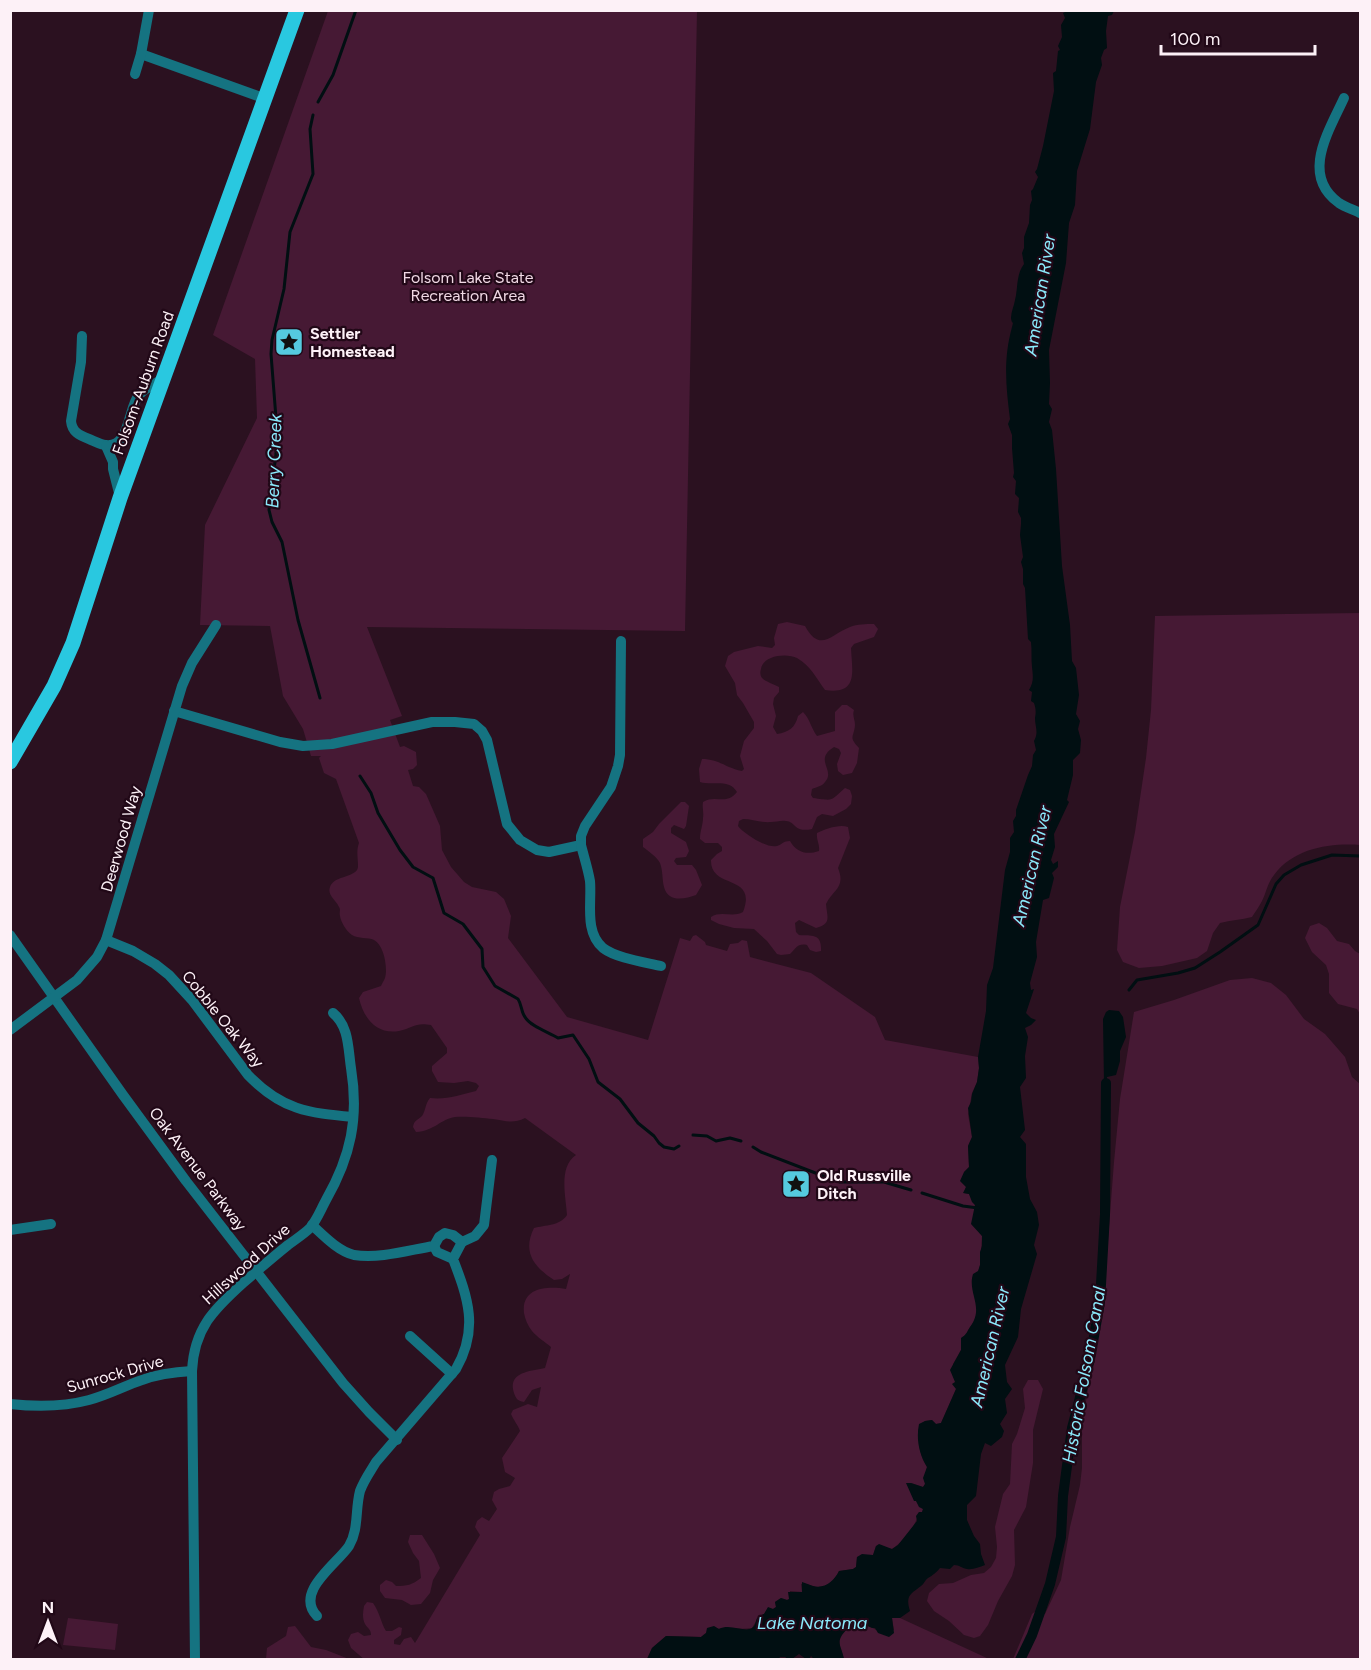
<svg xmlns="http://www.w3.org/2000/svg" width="1371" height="1670" viewBox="0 0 1371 1670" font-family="Figtree,sans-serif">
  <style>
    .green { fill: #461934 }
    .water { fill: #010f12 }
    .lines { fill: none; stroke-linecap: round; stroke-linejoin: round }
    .stream { stroke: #010f12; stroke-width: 3 }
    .canal { stroke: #010f12; stroke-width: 10 }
    .minor { stroke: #157381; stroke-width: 10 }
    .primary { stroke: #29c8e0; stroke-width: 15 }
    .labels { text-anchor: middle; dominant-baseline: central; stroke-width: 4.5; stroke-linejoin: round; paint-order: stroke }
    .park-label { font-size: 16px; fill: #f0d8e4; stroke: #210817 }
    .poi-label { font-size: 16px; font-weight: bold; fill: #fdf1f7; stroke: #210817; text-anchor: start }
    .street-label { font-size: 16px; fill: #fdf1f7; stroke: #210817 }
    .water-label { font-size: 18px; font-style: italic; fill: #8beafc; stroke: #210817 }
  </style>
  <rect width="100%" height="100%" fill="#2b1120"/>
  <g class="green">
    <path d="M328,11H697L685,631L367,627L402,716L390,720L400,747L404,746L416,752L417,765L413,769L408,770L413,786L419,787L426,794L440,826L442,850L451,867L464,882L472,887L496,892L504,899L511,916L508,938L567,1017L648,1040L680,938L690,941L693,936L696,935L705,942L706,945L727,951L730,944L738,943L742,940L747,941L750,957L811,973L875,1017L885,1040L978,1057L979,1068L977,1082L972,1093L968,1114L972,1137L968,1146L969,1167L964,1172L966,1187L964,1193L969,1194L975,1205C973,1216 974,1226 982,1236L980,1265L974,1292L976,1302L977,1313L974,1322L968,1330L961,1350L953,1364L956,1389L941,1423L936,1424L932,1420L925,1421L918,1431L920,1450L923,1460L927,1467L925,1484L923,1487L911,1483L916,1501L923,1509L922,1513L919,1512C916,1526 904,1541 892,1549L876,1546L873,1555L857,1557L856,1567L853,1569L839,1571C834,1581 828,1588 816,1587C810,1586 808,1583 801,1584L802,1592L790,1591V1599L787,1600L781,1598L775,1602L776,1607L773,1609L768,1608L764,1614L759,1616L752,1628C735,1631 716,1623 701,1637L666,1636L652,1648L647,1659L365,1660L351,1648L348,1640L351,1634L358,1632L364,1636L371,1635C371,1629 368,1629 365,1624C362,1618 363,1612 364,1606L367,1602L373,1603C380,1613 381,1623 386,1631H392L399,1627L402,1628L401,1635L394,1640V1644L400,1645L404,1639L411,1637L415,1643L480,1535L475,1527L477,1521L482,1517L489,1521L497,1509L492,1500L494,1492L499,1489L510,1486L515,1478L505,1472L502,1458L520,1431C518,1425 514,1421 511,1414L513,1410L528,1404L537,1407L541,1387L532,1390L524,1402C518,1401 516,1399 514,1393C507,1372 531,1371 545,1368L551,1347C545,1342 537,1337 532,1331C528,1326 525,1319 524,1313C521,1287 548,1286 566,1289L570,1274L562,1279L554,1280C534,1267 522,1252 534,1228C545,1225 560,1226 567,1215C566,1197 558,1167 576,1155L525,1118C513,1124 506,1121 493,1119C482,1118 467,1116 455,1117C441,1119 434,1131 416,1132L413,1127C414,1120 417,1121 422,1116C426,1110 425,1104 430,1098C446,1100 460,1095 476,1091L479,1086L476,1083L468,1081L454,1083L438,1082L432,1071V1066L447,1053V1048L431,1025C415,1022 413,1028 399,1031C376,1035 363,1017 359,998L363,992L381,986C382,983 384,981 385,978C388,968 384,945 374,940C368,937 358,939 352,935C346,931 341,922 340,916C339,912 341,910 339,907C336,900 327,895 330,887C334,876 351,878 357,870C360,866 355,853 359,843L336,779L324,773L319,758L321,756H311L303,729L283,696L270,626L200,625L205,525L257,418L255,359L213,335Z"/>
    <path d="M1360,613V845C1330,843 1294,848 1274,875C1268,882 1266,893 1262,901C1259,907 1255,912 1252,917C1241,920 1231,920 1220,923L1213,933L1207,951L1197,958L1162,966L1139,968L1123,962L1117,950L1120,907L1135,832L1146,758L1151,710L1155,616Z"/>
    <path d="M787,622L805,626C820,653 830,635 850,627C857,624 866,624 874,624L878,629L874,637L854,644L851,648C852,671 859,695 825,690C816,678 811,666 797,658C787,653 763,655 761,669C760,672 760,675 762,678C766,682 774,684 779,687V692L774,698L773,704L776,716L773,727L777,734C789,732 795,728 798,716L803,712C810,719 811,728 817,736L835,731V712L842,705H847L854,710C852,716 855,719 855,725C854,738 848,736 859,748L857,763L852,773L843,775L838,771L837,764L841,753L839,749L834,747C813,760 836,770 825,782C823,786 816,787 812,789L811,795L813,798C835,801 830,801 845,788L850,790L852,796L851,804L846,809L833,816L822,814L817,817L812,829C793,833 797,822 786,821C781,820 776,822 771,822C762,823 752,819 743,819L739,821L738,826C743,833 767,849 777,846C783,844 783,841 790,841C797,853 807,855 819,851C820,844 816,840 817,833C826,829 839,824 848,827L850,838L838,868C846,888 833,889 826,904C827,917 832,924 816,928L799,920L795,923L796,932L799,935C812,936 822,933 821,951L816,952L810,950L807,945C797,943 796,949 790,954L781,955L777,954L767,941L754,929L734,928L719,924L711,920V917C721,910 732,918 743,912C758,873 710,890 711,860L717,854L722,851V847L718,843H705L700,839C700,831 703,825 703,818C704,812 702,808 703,802C716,794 726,806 737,792C729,778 713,786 700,782L699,769L702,759C719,759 726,768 742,771L744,769L740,756L744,741L754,728V722L743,703L737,695L735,683L725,666L728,656L734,652L758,646L772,648L775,645L774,638L778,624Z"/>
    <path d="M681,802H685L689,806L686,826L684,829L674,825L671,828V833L686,842L689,851L686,857L676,858L674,861L677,865H692L696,870L702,885L696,895C685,899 668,903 664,887C662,879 663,871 660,863C657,857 648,851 643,847V839L653,832L659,824Z"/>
    <polygon points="1319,923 1327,928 1337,941 1349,944 1355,951 1360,954 1360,1014 1357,1009 1338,1004 1329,993 1329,974 1326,965 1312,952 1305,938 1310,926"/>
    <polygon points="1252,978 1271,983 1286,995 1304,1019 1325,1034 1345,1057 1352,1077 1360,1084 1360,1659 1013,1659 1032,1614 1037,1610 1045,1614 1061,1580 1070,1527 1080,1485 1082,1468 1082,1425 1104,1293 1114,1162 1120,1099 1134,1012 1174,1000 1230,980"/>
    <polygon points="1028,1380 1038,1380 1043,1389 1033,1430 1033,1463 1026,1507 1014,1530 1015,1565 1012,1576 998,1601 988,1625 980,1636 974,1638 964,1635 949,1621 934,1611 927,1601 929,1593 939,1584 953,1583 971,1575 984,1573 991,1567 996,1558 997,1547 995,1527 1003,1494 1010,1484 1012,1444 1017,1434 1025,1408 1023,1389"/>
    <path d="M410,1535H422L434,1554L440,1568L433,1580L430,1593L421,1604L411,1605L402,1600L385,1598L380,1591V1585L386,1580L392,1582L396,1586C407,1586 412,1585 421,1578L419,1561L413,1553L408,1542Z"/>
    <path d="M894,1617L900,1618L989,1659H844C841,1645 834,1642 848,1628L854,1626L859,1622L866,1624L876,1630H894L892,1618Z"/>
    <polygon points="68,1618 118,1624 115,1650 63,1645"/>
    <polygon points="295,1626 311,1647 326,1650 349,1659 266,1659 267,1648 286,1636 288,1627"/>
  </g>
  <g class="water">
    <path d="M1067,11H1114L1112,15L1108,16L1106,31L1107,48L1104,50L1101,58L1102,65L1096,82L1090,129L1077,171L1075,205L1069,223L1066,263L1049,350L1050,383L1049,404L1052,409L1049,422L1052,430L1056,469L1062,566L1070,625L1072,661L1076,668L1079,695L1076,714L1080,721L1078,729L1081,740L1080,753L1073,760V775L1067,800L1069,802L1054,834L1055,847L1051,860L1053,864L1058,861V867L1052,873L1054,878L1049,898L1043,900L1036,942L1037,957L1030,983L1031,990L1034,989L1026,1013L1031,1018L1036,1020L1031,1025L1025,1028L1028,1037L1025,1056L1026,1078L1020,1087L1025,1130L1020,1137L1026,1144V1177L1030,1199L1037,1212L1039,1225L1034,1245L1037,1254L1021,1309L1018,1337L1005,1365L1007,1382L1012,1389L1005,1399L1007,1413L1000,1424L1004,1431L1002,1437L991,1446L985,1443L981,1454L976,1496L967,1505V1520L974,1536L980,1544L981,1554L985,1565C979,1567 973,1570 967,1569C961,1568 960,1565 954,1565L950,1569L940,1568C936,1573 933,1575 928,1578C925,1580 924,1584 921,1586C911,1594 905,1595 910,1611L900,1618H892L894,1633L889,1637L878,1633L875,1628C870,1629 865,1623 859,1622L854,1626L848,1628C834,1642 841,1644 844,1659H814L811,1656L809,1659H806L799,1654L792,1659H785L786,1657H780L778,1660L647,1659L652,1648L666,1636L701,1637L706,1633L707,1628L714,1626L719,1629C730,1623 745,1633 752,1628C759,1623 752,1618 764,1614L768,1607L773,1609L776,1607L775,1602L781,1598L787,1600L789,1599L788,1592H802V1582C806,1583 809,1585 813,1586C825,1589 834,1581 839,1571L853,1569L856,1567L857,1557L862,1554L873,1555L876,1546L879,1544L892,1549L898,1545L917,1521L916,1516L919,1512H922L923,1509L919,1507L916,1501H914L906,1483H911L923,1487L925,1484L923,1478L927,1467C919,1454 916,1439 919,1424L925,1421L932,1420L936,1424L941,1423L956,1389L952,1384L955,1382L950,1370L961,1350V1338C966,1335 967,1332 970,1327C985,1307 967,1293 973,1274L978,1271L980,1265V1252L982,1246V1236L971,1224L975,1205L972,1202L969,1194L963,1193L966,1187L960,1181L964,1172L969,1167L968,1146L972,1137L968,1108L971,1102L972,1094L977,1082L979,1068L978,1057L986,1011L987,985L993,968L1005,870L1010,852V838L1014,832L1013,821L1016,816V810L1028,775L1032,766L1033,755L1036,750L1034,741C1039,732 1035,727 1035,718C1036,712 1036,709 1034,703L1031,701L1032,692L1029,690C1034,682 1033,676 1032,667C1031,659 1032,650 1031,642L1028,639L1025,588L1023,584V569L1021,562L1023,557L1020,535L1021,524V518L1018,512L1019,498L1015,494L1016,481L1013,477L1014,473L1012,448V435L1008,424L1010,419C1006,387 1003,360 1012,327C1014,319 1012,326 1011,318C1011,312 1014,306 1015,300C1018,289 1016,274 1024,264L1022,253L1024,248V237L1029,223L1030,205L1032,200L1031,191L1033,189L1038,177L1035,172L1037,169L1043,146L1054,91L1053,73L1056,71L1058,51L1060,50L1058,46L1062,37L1061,25L1065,18L1063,13Z"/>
    <polygon points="1109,1010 1119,1011 1123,1017 1126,1037 1120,1051 1120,1061 1116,1075 1107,1077 1106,1083 1104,1083 1103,1019 1106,1012"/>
  </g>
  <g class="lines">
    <g class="stream">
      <polyline points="318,102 333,75 356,10"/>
      <polyline points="313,115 310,129 313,174 290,232 284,289 272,340 271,354 277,431 276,454 269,510 272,522 282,542 298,620 320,698"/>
      <path d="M360,776L371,793L378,813L400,850L413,867L433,878L444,913L463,924L482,949L483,967L495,986L518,999C522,1005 521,1012 525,1017C530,1026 548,1032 558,1038L573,1035L589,1059L598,1082L620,1099L638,1123L654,1136L659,1143L664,1147L674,1149L679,1146"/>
      <polyline points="1129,990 1137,980 1178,973 1195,968 1220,952 1258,925 1276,884 1284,875 1301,865 1332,855 1360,856"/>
      <polyline points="693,1135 707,1136 716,1141 730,1138 741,1141"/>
      <polyline points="753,1147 761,1152 831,1179 840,1182 884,1182 911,1190"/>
      <polyline points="922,1193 963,1206 978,1208"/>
    </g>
    <polyline class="canal" points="1020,1660 1032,1635 1050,1584 1061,1537 1063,1496 1072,1428 1090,1359 1100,1302 1105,1214 1106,1083"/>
    <g class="minor">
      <polyline points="141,54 266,99"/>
      <polyline points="135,74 141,54 149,10"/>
      <path d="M1344,98C1329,131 1300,175 1339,203C1345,207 1354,210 1360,213"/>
      <path d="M82,336L81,362L71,421C72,432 79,435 89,439C94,441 101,445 106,445C130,448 128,407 139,395C145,388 155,384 162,379"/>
      <polyline points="106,446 113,462 113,469 120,497"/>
      <polyline points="174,711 280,742 303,746 332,744 432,722 455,722 474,724 482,731 487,740 507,824 520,840 537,850 549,852 581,845 581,836 585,826 611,787 618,766 620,755 621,641"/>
      <path d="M581,845C584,857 588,869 590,881C592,902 584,932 603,948C616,958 644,962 661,966"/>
      <polyline points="10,935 123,1095 186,1181 343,1383 369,1412 397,1440"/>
      <path d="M106,940L133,951L155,964L169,975L192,1000L248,1075C282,1110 308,1113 353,1117"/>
      <polyline points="10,1030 77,980 97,957 106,940 182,686 192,663 216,625"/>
      <path d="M312,1225C324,1236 338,1251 354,1255C380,1259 409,1250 434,1246L439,1237L445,1233L453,1235L462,1242"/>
      <polyline points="10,1230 51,1224"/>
      <polyline points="462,1242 475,1236 484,1225 492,1160"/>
      <polyline points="434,1246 437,1252 453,1259"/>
      <polyline points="410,1336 452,1374"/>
      <path d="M10,1404C37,1407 63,1407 89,1400C108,1395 124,1386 142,1380C158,1374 175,1372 192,1371"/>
      <path d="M317,1616C294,1592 337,1564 349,1546C359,1529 355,1510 360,1491C364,1480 370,1472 376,1462L456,1369C479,1329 468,1298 453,1259L462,1242"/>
      <path d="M195,1660L192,1371C194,1329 213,1310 243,1283C258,1270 273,1257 288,1245C296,1239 304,1234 310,1228C317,1220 321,1209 326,1200C351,1156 359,1118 351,1068C348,1048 349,1026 333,1013"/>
    </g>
    <polyline class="primary" points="10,762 54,686 73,643 120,498 297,10"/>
  </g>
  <defs>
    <g id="sight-square" transform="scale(1.5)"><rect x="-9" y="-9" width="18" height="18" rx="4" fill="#55cadf" stroke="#210817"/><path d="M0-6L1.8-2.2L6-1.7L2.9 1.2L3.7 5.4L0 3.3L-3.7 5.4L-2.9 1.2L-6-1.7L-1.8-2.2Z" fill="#111"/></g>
  </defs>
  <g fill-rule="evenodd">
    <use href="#sight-square" x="289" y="342"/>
    <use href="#sight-square" x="796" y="1184"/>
  </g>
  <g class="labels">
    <g class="park-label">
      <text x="468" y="277">Folsom Lake State<tspan x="468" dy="18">Recreation Area</tspan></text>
    </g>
    <g class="poi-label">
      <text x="310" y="333">Settler<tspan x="310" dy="18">Homestead</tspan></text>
      <text x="817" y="1175">Old Russville<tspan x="817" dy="18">Ditch</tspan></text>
    </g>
    <g class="street-label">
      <text transform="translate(143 383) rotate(-70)">Folsom-Auburn Road</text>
      <text transform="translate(121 839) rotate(-74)">Deerwood Way</text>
      <text transform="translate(223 1019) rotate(51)">Cobble Oak Way</text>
      <text transform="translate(198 1169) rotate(53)">Oak Avenue Parkway</text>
      <text transform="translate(246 1264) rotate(-42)">Hillswood Drive</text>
      <text transform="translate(115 1374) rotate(-16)">Sunrock Drive</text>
    </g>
    <g class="water-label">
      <text transform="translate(1040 295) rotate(-81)">American River</text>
      <text transform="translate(274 461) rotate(-88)">Berry Creek</text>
      <text transform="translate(1032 866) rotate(-77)">American River</text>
      <text transform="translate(990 1347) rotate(-77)">American River</text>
      <text transform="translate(1084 1375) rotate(-80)">Historic Folsom Canal</text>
      <text x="812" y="1623">Lake Natoma</text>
    </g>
  </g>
  <rect width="1371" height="1670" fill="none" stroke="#fdf1f7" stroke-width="24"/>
  <g transform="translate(48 1622)" stroke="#210817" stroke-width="4.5" paint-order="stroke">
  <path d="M0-4.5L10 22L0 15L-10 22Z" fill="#fdf1f7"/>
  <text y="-9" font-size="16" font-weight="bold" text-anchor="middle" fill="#fdf1f7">N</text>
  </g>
  <path d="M1161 45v9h154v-9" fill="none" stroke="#fdf1f7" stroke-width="3"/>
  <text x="1170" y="45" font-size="18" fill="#fdf1f7" stroke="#210817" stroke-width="4.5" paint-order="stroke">100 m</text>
</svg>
